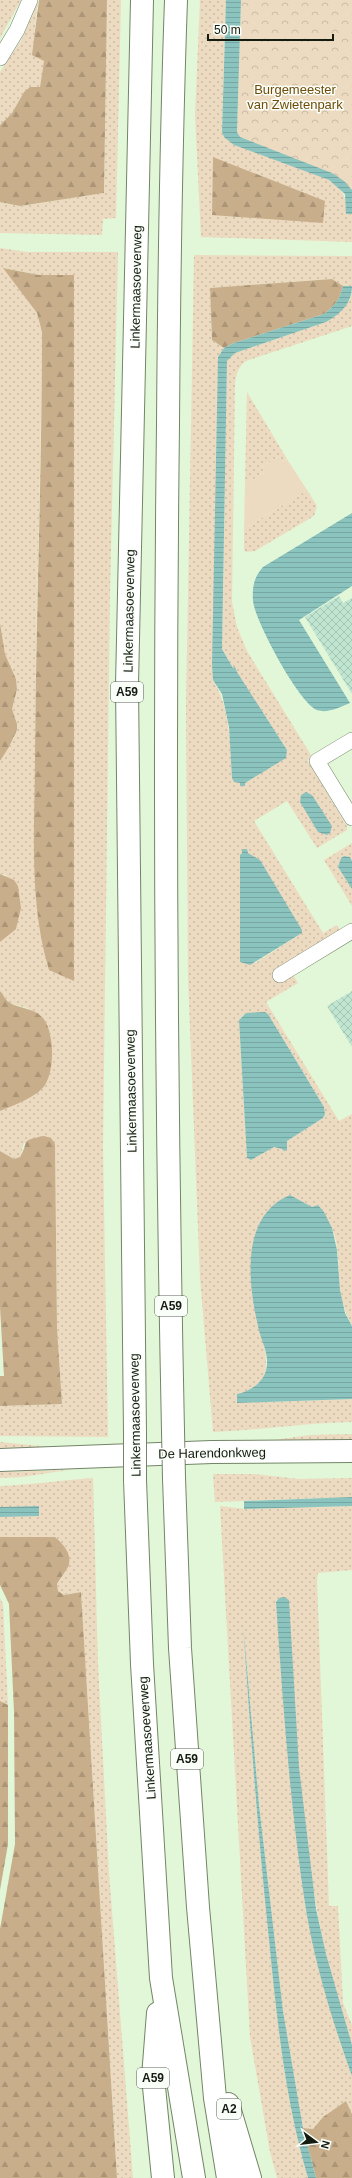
<svg xmlns="http://www.w3.org/2000/svg" width="352" height="2178" viewBox="0 0 352 2178" font-family="Helvetica,sans-serif">
  <style>
    .grass { fill: url(#grass-dots); fill-rule: evenodd }
    .forest { fill: url(#forest-firs) }
    .park { fill: url(#park-crowns) }
    .pitch { fill: #eddbc1 }
    .water { fill: url(#water-rules) }
    .building { fill: url(#building-cross-hatch) }
    .lines { fill: none; stroke-linecap: round; stroke-linejoin: round }
    .street-casing { stroke: #738568; stroke-width: 16 }
    .secondary-casing { stroke: #738568; stroke-width: 24 }
    .highway-casing { stroke: #738568; stroke-width: 24 }
    .street { stroke: #fff; stroke-width: 15 }
    .secondary { stroke: #fff; stroke-width: 22 }
    .highway { stroke: #fff; stroke-width: 22 }
    .highway-bridge-casing { stroke: #738568; stroke-width: 24; stroke-linecap: butt }
    .highway-bridge { stroke: #fff; stroke-width: 22 }
    .labels { text-anchor: middle; dominant-baseline: central; stroke-width: 3; stroke-linejoin: round; paint-order: stroke }
    .shield { fill: #fafef8; stroke: #595f56; stroke-width: 1 }
    .shield-label { font-size: 12px; font-weight: bold; fill: #141b10 }
    .park-label { font-size: 13px; fill: #6f4c0a; stroke: #fafef8 }
    .street-label { font-size: 13px; fill: #141b10; stroke: #fafef8 }
  </style>
  <defs>
    <pattern id="grass-dots" width="8" height="8" patternUnits="userSpaceOnUse"><rect width="8" height="8" fill="#eddbc1"/><path d="M2 2h.1M6 6h.1" fill="none" stroke="#cabba5" stroke-width="1.8" stroke-linecap="round"/></pattern>
    <pattern id="forest-firs" width="22" height="20" patternUnits="userSpaceOnUse"><rect width="22" height="20" fill="#c8ae8a"/><path d="M5 1l3.5 6h-7zM16 11l3.5 6h-7z" fill="#ab9576"/></pattern>
    <pattern id="park-crowns" width="20" height="18" patternUnits="userSpaceOnUse"><rect width="20" height="18" fill="#eddbc1"/><path d="M2 6a3 3 0 1 1 6 0M12 15a3 3 0 1 1 6 0" fill="none" stroke="#cabba5"/></pattern>
    <pattern id="water-rules" width="6" height="5" patternUnits="userSpaceOnUse"><rect width="6" height="5" fill="#8bc3bf"/><path d="M0 2.5h6" fill="none" stroke="#77a7a3"/></pattern>
    <pattern id="building-cross-hatch" width="8" height="8" patternUnits="userSpaceOnUse"><rect width="8" height="8" fill="#c0e6d2"/><path d="M0 0l8 8M0 8l8-8" fill="none" stroke="#a4c5b3"/></pattern>
  </defs>
  <rect width="100%" height="100%" fill="#e2f7d7"/>
  <g class="grass">
    <polygon points="0,0 21,0 0,38"/>
    <polygon points="107,0 121,0 116,218 103,219 102,235 0,233 0,202 20,206 104,193"/>
    <path d="M200,0H226L222,132L224,137L329,180C343,190 347,196 346,214H352V242L201,237L195,115Z"/>
    <polygon points="38,2 35,28 44,61 40,87 24,92 12,113 0,125 0,72 22,39"/>
    <path d="M0,248L27,252H118L110,593L103,1147L108,1437L0,1436V1406L62,1404L57,1328L55,1145L24,1143L20,1157L14,1159L0,1151V1111L28,1098L51,1036L45,1021L40,1015L27,1008L9,1003L0,991V942L6,875L0,874V761L9,747L17,730V724L12,709L17,689L16,679L5,654L0,623ZM4,268L39,275L74,276V875L37,906C31,714 41,523 42,332L37,313Z"/>
    <path d="M194,255L352,256V286H343L332,279L210,288L212,340L224,348L218,357V366L213,680C231,710 230,744 232,778L240,783L241,786H245V783L281,759L285,758L287,750L236,672L235,667L233,668L222,649L227,361L235,353L326,322L349,301L352,292V326L246,361C238,367 237,373 235,382L232,602L237,627L247,651L311,755L308,760L309,763L347,826V830L317,848L287,801L254,821L323,933L337,925L340,930L275,969L293,975L298,983L266,1002L339,1121L352,1114V1326C346,1314 341,1301 340,1288C338,1269 340,1247 332,1229C326,1216 309,1205 297,1199L254,1239C252,1259 251,1278 253,1297C256,1331 289,1384 237,1395L238,1403L352,1399V1422C305,1423 260,1430 213,1432L200,1278L188,978L186,707ZM307,794H310L330,833L327,835L301,799ZM242,853L302,930V933L255,963H251L240,855ZM265,1012L268,1014L324,1107L325,1114L323,1118L287,1141V1149L274,1147L251,1160L247,1158L239,1020C244,1011 256,1013 265,1012Z"/>
    <polygon points="247,392 287,459 283,462 279,456 262,467 264,473 245,484"/>
    <polygon points="307,490 317,506 314,516 255,551 246,552 244,550 244,529"/>
    <polygon points="352,843 352,861 350,857 344,856 341,858 338,867 352,889 352,906 324,860"/>
    <polygon points="352,1434 352,1441 260,1442 310,1435"/>
    <polygon points="0,1442 61,1448 0,1450"/>
    <polygon points="69,1470 22,1477 0,1478 0,1472"/>
    <polygon points="213,1474 253,1474 299,1479 352,1478 352,1497 215,1502"/>
    <path d="M93,1478L98,1664L109,1873L133,2178H117L81,1592L64,1595L58,1591L57,1584L68,1567L55,1537H0V1486C31,1485 62,1480 93,1478Z"/>
    <path d="M220,1506L245,1509L352,1506V1570L318,1573L317,1580L329,1906H338L343,2003L352,2025V2045C302,1902 297,1747 284,1597L279,1598L276,1602L306,1911L324,1985L340,2043L352,2076V2114L346,2101L323,2117L313,2129L303,2128L283,2011L259,1805L243,1623C250,1729 258,1834 269,1940C277,2020 285,2100 308,2178H277L270,2152L250,2037Z"/>
    <polygon points="0,1598 3,1604 8,1705 0,1701"/>
  </g>
  <g class="forest">
    <polygon points="39,0 107,0 104,193 20,206 0,202 0,125 12,113 24,92 30,87 40,87 44,61 32,55"/>
    <polygon points="213,157 325,201 323,223 212,215"/>
    <path d="M3,268L39,275H74V981L49,970C28,901 35,825 35,753C36,613 42,472 42,332L37,313Z"/>
    <path d="M332,279L343,286C340,299 335,306 324,314L234,343L224,348L212,340L210,288Z"/>
    <polygon points="0,623 5,654 16,679 17,689 12,709 17,724 17,730 9,747 0,761"/>
    <polygon points="0,874 14,880 18,886 21,908 16,929 0,942"/>
    <path d="M0,991C3,994 6,1001 10,1003C19,1008 32,1008 41,1016C55,1028 55,1070 45,1085C37,1097 12,1106 0,1111Z"/>
    <path d="M44,1136L51,1138L55,1144L57,1328L62,1404L0,1406V1376H4L0,1307V1151L14,1159L20,1157C30,1140 19,1141 44,1136Z"/>
    <path d="M0,1537H55C64,1545 73,1555 68,1567C65,1573 60,1578 57,1584L58,1591L64,1595L81,1592L117,2178H0V1929L15,1844L14,1712L9,1604L0,1585Z"/>
    <polygon points="0,1701 8,1705 8,1844 0,1890"/>
    <polygon points="346,2101 352,2114 352,2178 316,2178 303,2128 313,2129 323,2117"/>
  </g>
  <polygon class="park" points="241,0 352,0 352,190 240,137 237,132"/>
  <polygon class="pitch" points="279,456 283,462 287,459 307,490 244,529 245,484 264,473 262,467"/>
  <g class="water">
    <polygon points="226,0 241,0 237,132 240,137 332,173 344,181 352,190 352,214 346,214 345,194 329,180 234,145 224,137 222,132"/>
    <path d="M343,286H352C352,304 340,314 326,322L235,353L227,361L222,649L233,668L235,667L237,672L287,750L286,758L245,783V786H240V783L234,782L232,778L229,727L222,694L213,680L212,664L218,357L224,348L234,343L324,314C335,306 340,299 343,286Z"/>
    <path d="M352,513V586L299,620L350,703C341,707 326,714 317,710C299,703 255,621 253,601C252,587 254,577 263,567Z"/>
    <polygon points="306,792 312,795 332,826 330,833 327,835 318,832 300,802 301,795"/>
    <polygon points="242,849 247,849 248,853 260,860 302,930 302,933 250,965 240,962 240,855 242,853"/>
    <polygon points="344,856 350,857 352,861 352,889 338,867 341,858"/>
    <polygon points="265,1012 268,1014 324,1107 325,1114 323,1118 287,1141 287,1150 284,1151 282,1149 274,1147 251,1160 247,1158 239,1020 246,1013"/>
    <path d="M290,1195L312,1207L318,1205L324,1212L332,1228L337,1250L340,1290L345,1313L352,1326V1399L237,1403V1394C253,1391 268,1379 267,1361C267,1349 260,1338 258,1326C248,1283 240,1216 290,1195Z"/>
    <polygon points="352,1497 352,1506 244,1509 244,1501"/>
    <polygon points="39,1506 39,1516 0,1517 0,1507"/>
    <path d="M284,1597L289,1600L299,1767L316,1909L326,1954L352,2045V2076C333,2024 315,1964 306,1910C290,1808 283,1705 276,1602L279,1598Z"/>
    <path d="M243,1623L259,1805L283,2011L303,2128L316,2178H308C285,2100 277,2020 269,1940C258,1834 250,1729 243,1623Z"/>
  </g>
  <g class="building">
    <polygon points="339,596 343,603 352,598 352,694 305,617"/>
    <polygon points="352,991 352,1047 327,1006"/>
  </g>
  <g class="lines">
    <g class="street-casing">
      <g id="street">
        <polyline points="0,58 17,30 30,0"/>
        <polyline points="352,740 317,761 352,818"/>
        <polyline points="280,975 352,931"/>
      </g>
    </g>
    <g class="secondary-casing">
      <polyline id="secondary" points="0,1460 212,1452 352,1451"/>
    </g>
    <g class="highway-casing">
      <g id="highway">
        <path d="M173,1431C166,1095 164,760 168,424C169,283 171,141 176,0"/>
        <polyline points="135,1433 127,685 142,0"/>
        <polyline points="174,1478 180,1648 198,1907 215,2098 228,2178"/>
        <polyline points="135,1480 142,1664 161,1978 194,2178"/>
        <polyline points="158,2013 153,2077 163,2178"/>
        <polyline points="228,2104 250,2178"/>
      </g>
    </g>
    <use href="#street" class="street"/>
    <use href="#secondary" class="secondary"/>
    <use href="#highway" class="highway"/>
    <g class="highway-bridge-casing">
      <g id="highway-bridge">
        <polyline points="173,1431 174,1478"/>
        <polyline points="135,1433 135,1480"/>
      </g>
    </g>
    <use href="#highway-bridge" class="highway-bridge"/>
  </g>
  <g class="labels">
    <g class="shield">
      <rect x="111" y="682" width="32" height="20" rx="3"/>
      <rect x="155" y="1296" width="32" height="20" rx="3"/>
      <rect x="171" y="1749" width="32" height="20" rx="3"/>
      <rect x="137" y="2068" width="32" height="20" rx="3"/>
      <rect x="217" y="2099" width="24" height="20" rx="3"/>
    </g>
    <g class="shield-label">
      <text x="127" y="692">A59</text>
      <text x="171" y="1306">A59</text>
      <text x="187" y="1759">A59</text>
      <text x="153" y="2078">A59</text>
      <text x="229" y="2109">A2</text>
    </g>
    <g class="park-label">
      <text x="295" y="89">Burgemeester<tspan x="295" dy="15">van Zwietenpark</tspan></text>
    </g>
    <g class="street-label">
      <text transform="translate(136 287) rotate(-89)">Linkermaasoeverweg</text>
      <text transform="translate(129 611) rotate(-89)">Linkermaasoeverweg</text>
      <text transform="translate(131 1091) rotate(-91)">Linkermaasoeverweg</text>
      <text transform="translate(135 1415) rotate(-91)">Linkermaasoeverweg</text>
      <text transform="translate(212 1453) rotate(-1)">De Harendonkweg</text>
      <text transform="translate(147 1738) rotate(-94)">Linkermaasoeverweg</text>
    </g>
  </g>
  <g transform="translate(316 2142) rotate(105)" stroke="#fafef8" stroke-width="3" paint-order="stroke">
  <path d="M0-3L7 15L0 10L-7 15Z" fill="#141b10"/>
  <text y="-6" font-size="11" font-weight="bold" text-anchor="middle" fill="#141b10">N</text>
  </g>
  <path d="M208 34v6h125v-6" fill="none" stroke="#141b10" stroke-width="2"/>
  <text x="214" y="34" font-size="12" fill="#141b10" stroke="#fafef8" stroke-width="3" paint-order="stroke">50 m</text>
</svg>
